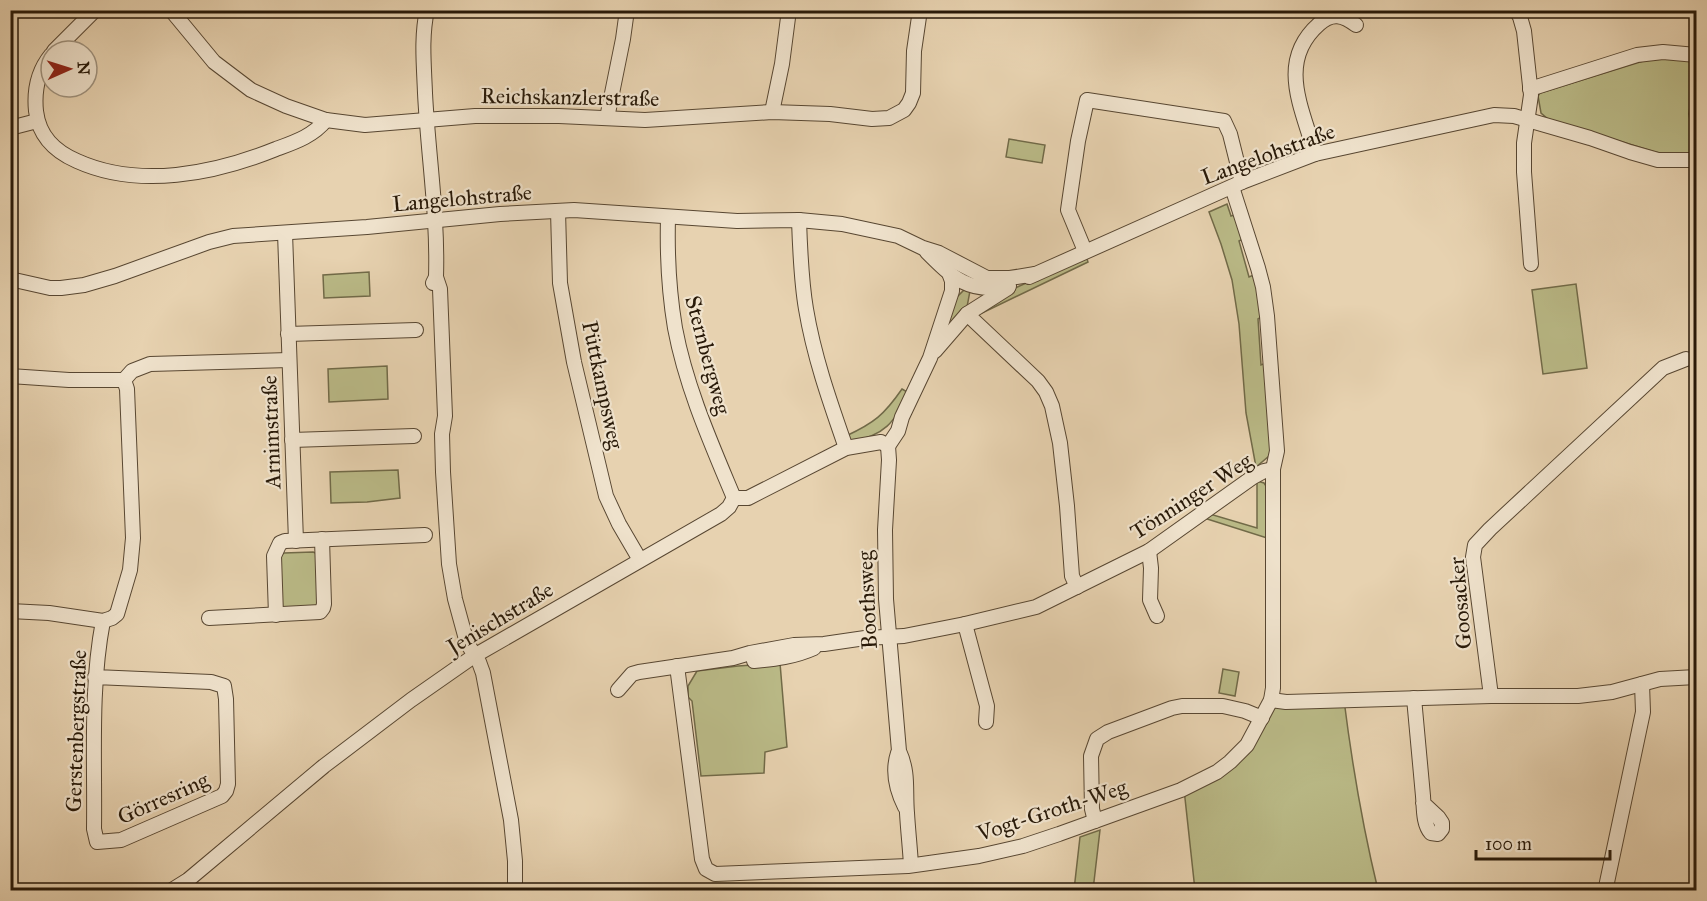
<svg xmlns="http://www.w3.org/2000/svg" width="1707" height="901" viewBox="0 0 1707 901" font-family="'IM FELL Great Primer',serif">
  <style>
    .green { fill: #baba87; stroke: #716a48; stroke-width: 1.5 }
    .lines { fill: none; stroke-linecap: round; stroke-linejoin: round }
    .minor-casing { stroke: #584732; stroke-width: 16 }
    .minor { stroke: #efe2cc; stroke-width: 14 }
    .labels { text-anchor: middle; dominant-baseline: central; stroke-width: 4.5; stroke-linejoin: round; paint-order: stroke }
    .street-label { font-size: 22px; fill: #281908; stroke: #efe2cc }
  </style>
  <rect width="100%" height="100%" fill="#e7d2b0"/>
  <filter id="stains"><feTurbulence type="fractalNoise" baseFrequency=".00333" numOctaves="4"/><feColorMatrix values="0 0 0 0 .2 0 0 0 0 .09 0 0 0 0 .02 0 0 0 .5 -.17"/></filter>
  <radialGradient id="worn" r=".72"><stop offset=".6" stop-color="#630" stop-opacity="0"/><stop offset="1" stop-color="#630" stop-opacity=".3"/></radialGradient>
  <g class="green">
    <polygon points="1653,58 1694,60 1696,63 1689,114 1696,153 1664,154 1655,152 1548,119 1541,113 1538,96 1540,93"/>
    <polygon points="1009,139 1045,145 1042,163 1006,157"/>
    <polygon points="1227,204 1231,216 1237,214 1245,238 1239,241 1249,277 1256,274 1263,316 1258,319 1261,365 1268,362 1272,449 1269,456 1256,467 1246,413 1239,324 1232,280 1221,244 1209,212"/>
    <polygon points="1086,256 1088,262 982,313 983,310 1013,289"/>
    <polygon points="369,272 370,296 324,298 323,275"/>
    <polygon points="1576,284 1587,368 1543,374 1532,290"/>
    <polygon points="965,289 970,291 967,307 952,324 946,320 954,300"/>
    <polygon points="387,366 388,399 329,402 328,369"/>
    <path d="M902,389L909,393C894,423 885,435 851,442L846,436C874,423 884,415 902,389Z"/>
    <polygon points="398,470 400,498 367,502 331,503 330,472"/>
    <polygon points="1257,481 1264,483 1268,489 1267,538 1204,518 1210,514 1257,528"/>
    <polygon points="313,552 318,554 320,606 281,608 278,558 284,553"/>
    <polygon points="780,663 787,747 765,752 764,773 701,776 692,701 688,697 688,686 697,671 738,666"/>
    <polygon points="1223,669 1239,672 1235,696 1219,693"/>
    <path d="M1271,700H1344C1352,764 1363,828 1378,890H1195L1184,789L1240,752Z"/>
    <polygon points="1100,830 1093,890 1074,890 1080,837"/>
  </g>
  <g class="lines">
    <g class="minor-casing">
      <g id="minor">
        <polyline points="171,10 214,62 251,90 286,106 326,120 365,125 475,116 559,116 645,120 772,112 830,114 872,119 889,118 904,110 909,103 913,93 914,51 920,10"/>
        <path d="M427,10C421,38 424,65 425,93C428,154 438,215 436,277L433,283"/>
        <polyline points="1516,10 1520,17 1524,31 1531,95 1524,143 1524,172 1531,264"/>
        <polyline points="54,51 95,10"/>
        <path d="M51,55C38,71 34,91 36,111C39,136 54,151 77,161C139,189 214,174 276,149C295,142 313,136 326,120"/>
        <polyline points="1530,89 1637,55 1663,52 1696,55"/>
        <polyline points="772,112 782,64 789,10"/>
        <polyline points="607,118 623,39 627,10"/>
        <polyline points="10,128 37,121"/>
        <path d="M1315,154C1303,109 1276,62 1319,24C1332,12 1343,15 1356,25"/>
        <polyline points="558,211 560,283 574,362 606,496 619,524 640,560"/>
        <path d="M668,218C667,255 669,292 675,328C686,387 711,443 734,498"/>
        <path d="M799,220C800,250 801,280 806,309C814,357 830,402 846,448"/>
        <polyline points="285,233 296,541"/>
        <polyline points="1085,251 1068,210 1078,141 1087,100 1224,121 1230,134 1242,182"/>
        <path d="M927,252C953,278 969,294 1009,286"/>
        <polyline points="436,277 440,289 445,416 442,434 443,472 449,564 455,599 467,643 479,662 483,673 511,820 515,861 515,890"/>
        <polyline points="1029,277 1242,182 1315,154 1494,115 1514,116 1590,138 1630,152 1658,160 1696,160"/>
        <polyline points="10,279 50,288 61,288 84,285 115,276 209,242 233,236 367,227 500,214 574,210 737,221 799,220 842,224 898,236 923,248 939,253 987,278 1010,278 1035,274"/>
        <polyline points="967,314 1038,381 1046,392 1052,406 1060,443 1067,506 1072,576 1077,587"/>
        <polyline points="288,334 416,330"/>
        <polyline points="935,351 967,314 1008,288"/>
        <polyline points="10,376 69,380 124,380"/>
        <polyline points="124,380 132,371 150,364 289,360"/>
        <polyline points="292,440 414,436"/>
        <path d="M888,446L889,460L885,530L886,599L899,751C909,773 905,790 907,813C908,830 910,848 911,865"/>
        <polyline points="888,446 898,431 902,417 930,358 952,291 952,281 949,273"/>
        <polyline points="1149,551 1151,568 1150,600 1157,616"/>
        <polyline points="10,611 49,613 103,621 112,618 117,614 130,570 133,538 127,389 124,380"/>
        <polyline points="276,615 274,556 280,543 285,541 425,535"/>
        <polyline points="209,618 320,612 323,608 324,604 322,539"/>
        <polyline points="965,624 987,706 986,722"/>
        <path d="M754,661C775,659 794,657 814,648"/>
        <polyline points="677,666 702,859 706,869 715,874 908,866 979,856 1023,846 1059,834 1181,790 1217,772 1230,762 1247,745 1271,700 1273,688 1273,469 1277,451 1267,316 1263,287 1258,268 1232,187"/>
        <path d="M95,677L211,682L224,686L226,699L228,784L226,791L222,796L121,840L97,842L94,829C95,760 90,689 103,621"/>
        <polyline points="618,690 632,674 639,672 733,658 750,653 794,645 824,644 865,638 904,636 965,624 1036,607 1149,551 1253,477 1264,471 1273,469"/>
        <polyline points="1491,696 1473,557 1475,545 1490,529 1663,368 1686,359"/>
        <path d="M1414,698L1423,796C1424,808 1423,824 1431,833L1438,834L1442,829V823L1438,817L1423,803"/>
        <polyline points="1271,700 1286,702 1491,696 1578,696 1612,692 1660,679 1696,677"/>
        <path d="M898,753C892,771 897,791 905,807"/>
        <polyline points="1095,821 1092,809 1091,756 1097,739 1108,732 1172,708 1182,706 1223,706 1245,711 1262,718"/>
        <polyline points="1606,887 1643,712 1642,684"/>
        <polyline points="172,890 188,880 324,766 411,700 474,656 721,514 729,507 734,498 748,498 846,448 881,442 888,446"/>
      </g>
    </g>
    <use href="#minor" class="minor"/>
  </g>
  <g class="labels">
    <g class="street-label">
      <text transform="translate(570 97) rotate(1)">Reichskanzlerstraße</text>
      <text transform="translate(1268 154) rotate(-20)">Langelohstraße</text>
      <text transform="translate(462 198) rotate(-5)">Langelohstraße</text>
      <text transform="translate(708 355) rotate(75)">Sternbergweg</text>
      <text transform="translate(603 385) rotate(78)">Püttkampsweg</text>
      <text transform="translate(271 432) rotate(-92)">Arnimstraße</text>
      <text transform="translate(1191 496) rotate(-33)">Tönninger Weg</text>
      <text transform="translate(867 600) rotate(-93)">Boothsweg</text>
      <text transform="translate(1460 603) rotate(-95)">Goosacker</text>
      <text transform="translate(500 618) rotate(-31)">Jenischstraße</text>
      <text transform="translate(76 731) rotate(-88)">Gerstenbergstraße</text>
      <text transform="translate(163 798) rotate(-24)">Görresring</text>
      <text transform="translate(1052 810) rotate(-18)">Vogt-Groth-Weg</text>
    </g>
  </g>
  <rect width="1707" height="901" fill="none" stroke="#e7d2b0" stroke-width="36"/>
  <rect x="12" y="12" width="1683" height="877" fill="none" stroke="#281908" stroke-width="3"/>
  <rect x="18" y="18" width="1671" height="865" fill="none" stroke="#281908" stroke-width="1.5"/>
  <g transform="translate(69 69) rotate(87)"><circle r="28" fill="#efe2cc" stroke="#9f927e" stroke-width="1.5"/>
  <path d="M0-4.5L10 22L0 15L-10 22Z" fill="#8f2418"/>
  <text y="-9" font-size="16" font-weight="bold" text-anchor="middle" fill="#281908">N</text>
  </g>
  <path d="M1476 850v9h134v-9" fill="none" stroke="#281908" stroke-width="3"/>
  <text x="1485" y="850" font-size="18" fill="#281908" stroke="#efe2cc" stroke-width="4.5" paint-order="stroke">100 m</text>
  <rect width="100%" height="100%" filter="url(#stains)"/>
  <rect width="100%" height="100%" fill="url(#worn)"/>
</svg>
